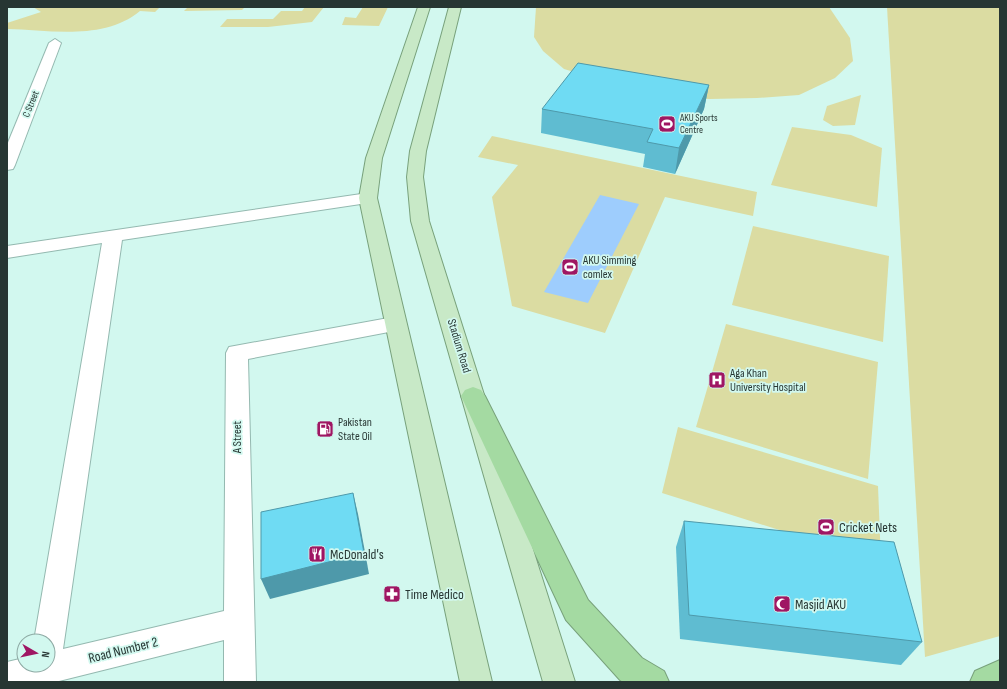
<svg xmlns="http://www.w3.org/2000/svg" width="1007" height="689" viewBox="0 0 1007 689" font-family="'Sofia Sans Condensed',sans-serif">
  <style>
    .green { fill: #dbdca2 }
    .water { fill: #9ecdfd }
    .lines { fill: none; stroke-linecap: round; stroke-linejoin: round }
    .minor-casing { stroke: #94b9b0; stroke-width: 2 }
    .major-casing { stroke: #78a17b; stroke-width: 2 }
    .highway-casing { stroke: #78a17b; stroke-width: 2 }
    .minor { fill: #fff; fill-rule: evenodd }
    .major { fill: #c8e9c7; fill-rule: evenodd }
    .highway { fill: #a4daa2; fill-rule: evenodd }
    .wall { fill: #5fbcd1 }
    .shaded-wall { fill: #4e99aa }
    .building { fill: #6fdbf3; stroke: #4e99aa }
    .labels { text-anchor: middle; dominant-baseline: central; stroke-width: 3.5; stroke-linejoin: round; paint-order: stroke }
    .far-street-label { font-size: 10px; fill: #273633; stroke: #d2f8ef }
    .far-poi-label { font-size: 10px; fill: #273633; stroke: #d2f8ef; text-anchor: start }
    .poi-label { font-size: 12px; fill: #273633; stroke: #d2f8ef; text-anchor: start }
    .street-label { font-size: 12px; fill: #273633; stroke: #d2f8ef }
    .near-poi-label { font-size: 14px; fill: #273633; stroke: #d2f8ef; text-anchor: start }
    .near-street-label { font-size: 14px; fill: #273633; stroke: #d2f8ef }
  </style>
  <rect width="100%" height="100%" fill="#d2f8ef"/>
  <g class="green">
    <path d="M33,7H160L155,12L140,11C104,41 50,30 7,29V23L41,12Z"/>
    <polygon points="188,7 245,7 242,10 184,11"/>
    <polygon points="305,7 324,7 312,22 268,27 220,27 227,19 273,19 281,11 302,11"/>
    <polygon points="363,7 388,7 379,26 342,25 345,17 356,18"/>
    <polygon points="536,7 829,7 850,38 853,61 835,78 799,95 757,98 710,99 655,96 564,69 543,51 534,37"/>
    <polygon points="887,7 1000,7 1000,636 925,657"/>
    <polygon points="861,95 855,125 833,126 823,120 827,106"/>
    <polygon points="792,127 851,135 882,148 877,207 771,185"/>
    <polygon points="492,136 757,192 753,216 665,197 605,333 512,306 492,197 518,165 478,157"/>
    <polygon points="753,226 889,256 883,342 732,305"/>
    <polygon points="726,324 878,362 868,479 696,427"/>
    <polygon points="678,427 878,486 881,562 662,493"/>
  </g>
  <polygon class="water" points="600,195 639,204 588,303 544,292"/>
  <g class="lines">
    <g class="minor-casing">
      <g id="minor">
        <polygon points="55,39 61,43 15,165 13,169 7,170 7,145 49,43"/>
        <polygon points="368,193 374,194 377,198 374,202 122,240 63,649 224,611 226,353 229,347 394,317 402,319 405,324 402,329 394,331 248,359 256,682 224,682 224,640 55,682 7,682 7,662 24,658 24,665 48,665 48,641 34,641 102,243 7,258 7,246"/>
      </g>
    </g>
    <g class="major-casing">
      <g id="major">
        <polygon points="418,7 430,7 382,158 377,198 492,682 460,682 359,198 366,158"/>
        <polygon points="449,7 461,7 426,151 423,177 429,221 575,682 543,682 411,221 407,177 410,151"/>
      </g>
    </g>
    <g class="highway-casing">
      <g id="highway">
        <polygon points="473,387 481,390 485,396 588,600 642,658 664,671 669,682 623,682 620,680 566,620 461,396 465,390"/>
        <polygon points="1000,660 1000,682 970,682 975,671"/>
      </g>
    </g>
    <use href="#minor" class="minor"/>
    <use href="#major" class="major"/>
    <use href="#highway" class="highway"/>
  </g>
  <g class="wall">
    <polygon points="709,85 704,109 675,174 643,167 645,154 541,133 542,109"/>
    <polygon points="684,521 922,642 901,665 680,639 676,547"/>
  </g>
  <g class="shaded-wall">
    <polygon points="709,85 704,109 675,174 679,148"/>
    <polygon points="353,493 358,514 369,574 270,599 261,579"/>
  </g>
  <g class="building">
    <polygon points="578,63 709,85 679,148 647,142 653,129 542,109"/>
    <polygon points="353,493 364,553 261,579 261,512"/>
    <polygon points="684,521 894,542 922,642 689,615"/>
  </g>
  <defs>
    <g id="stadium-square" transform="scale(0.9)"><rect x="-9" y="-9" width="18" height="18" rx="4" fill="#9f1663" stroke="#d2f8ef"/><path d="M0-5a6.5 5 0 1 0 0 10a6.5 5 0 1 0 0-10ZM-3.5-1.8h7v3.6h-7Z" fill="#fff"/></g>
    <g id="hospital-square" transform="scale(0.9)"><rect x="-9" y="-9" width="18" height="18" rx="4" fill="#9f1663" stroke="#d2f8ef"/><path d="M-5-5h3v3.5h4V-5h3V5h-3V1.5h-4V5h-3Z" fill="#fff"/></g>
    <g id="fuel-square" transform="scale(0.9)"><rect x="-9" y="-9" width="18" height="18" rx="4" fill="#9f1663" stroke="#d2f8ef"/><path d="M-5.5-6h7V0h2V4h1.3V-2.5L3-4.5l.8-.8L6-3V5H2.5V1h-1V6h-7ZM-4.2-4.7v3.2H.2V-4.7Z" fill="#fff"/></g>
    <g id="restaurant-square" transform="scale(0.9)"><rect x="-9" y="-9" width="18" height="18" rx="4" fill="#9f1663" stroke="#d2f8ef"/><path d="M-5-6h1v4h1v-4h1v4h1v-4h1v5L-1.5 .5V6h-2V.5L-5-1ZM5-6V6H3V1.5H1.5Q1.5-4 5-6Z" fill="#fff"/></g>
    <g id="pharmacy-square" transform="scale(0.9)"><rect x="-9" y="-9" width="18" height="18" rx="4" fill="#9f1663" stroke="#d2f8ef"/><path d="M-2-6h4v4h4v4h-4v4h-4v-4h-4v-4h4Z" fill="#fff"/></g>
    <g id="mosque-square" transform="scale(0.9)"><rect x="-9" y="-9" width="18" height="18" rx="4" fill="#9f1663" stroke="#d2f8ef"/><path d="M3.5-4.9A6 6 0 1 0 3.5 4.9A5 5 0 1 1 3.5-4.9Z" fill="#fff"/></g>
  </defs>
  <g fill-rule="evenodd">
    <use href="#stadium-square" x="667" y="124"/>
    <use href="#stadium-square" x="570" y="267"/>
    <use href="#hospital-square" x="717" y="380"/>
    <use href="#fuel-square" x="325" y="429"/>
    <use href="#stadium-square" x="826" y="527"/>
    <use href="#restaurant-square" x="317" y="554"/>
    <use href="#pharmacy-square" x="392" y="594"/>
    <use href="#mosque-square" x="782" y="604"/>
  </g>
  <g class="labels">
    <g class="far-street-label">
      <text transform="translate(31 104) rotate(-68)">C Street</text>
    </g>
    <g class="far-poi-label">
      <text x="680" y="118">AKU Sports<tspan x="680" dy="12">Centre</tspan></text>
    </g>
    <g class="poi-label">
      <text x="583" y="260">AKU Simming<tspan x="583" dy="14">comlex</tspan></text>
      <text x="730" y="373">Aga Khan<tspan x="730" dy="14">University Hospital</tspan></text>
      <text x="338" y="422">Pakistan<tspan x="338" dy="14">State Oil</tspan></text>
    </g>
    <g class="street-label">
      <text transform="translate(459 346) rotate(73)">Stadium Road</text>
      <text transform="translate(237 437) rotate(-90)">A Street</text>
    </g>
    <g class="near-poi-label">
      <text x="839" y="527">Cricket Nets</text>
      <text x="330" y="554">McDonald's</text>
      <text x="405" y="594">Time Medico</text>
      <text x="795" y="604">Masjid AKU</text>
    </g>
    <g class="near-street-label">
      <text transform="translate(123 650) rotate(-14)">Road Number 2</text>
    </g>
  </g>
  <rect width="1007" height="689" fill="none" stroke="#273633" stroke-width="16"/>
  <g transform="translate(36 653) rotate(99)"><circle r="19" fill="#d2f8ef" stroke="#8eaaa4"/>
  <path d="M0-3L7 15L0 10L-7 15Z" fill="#9f1663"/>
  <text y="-6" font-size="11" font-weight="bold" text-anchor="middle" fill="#273633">N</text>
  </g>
</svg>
